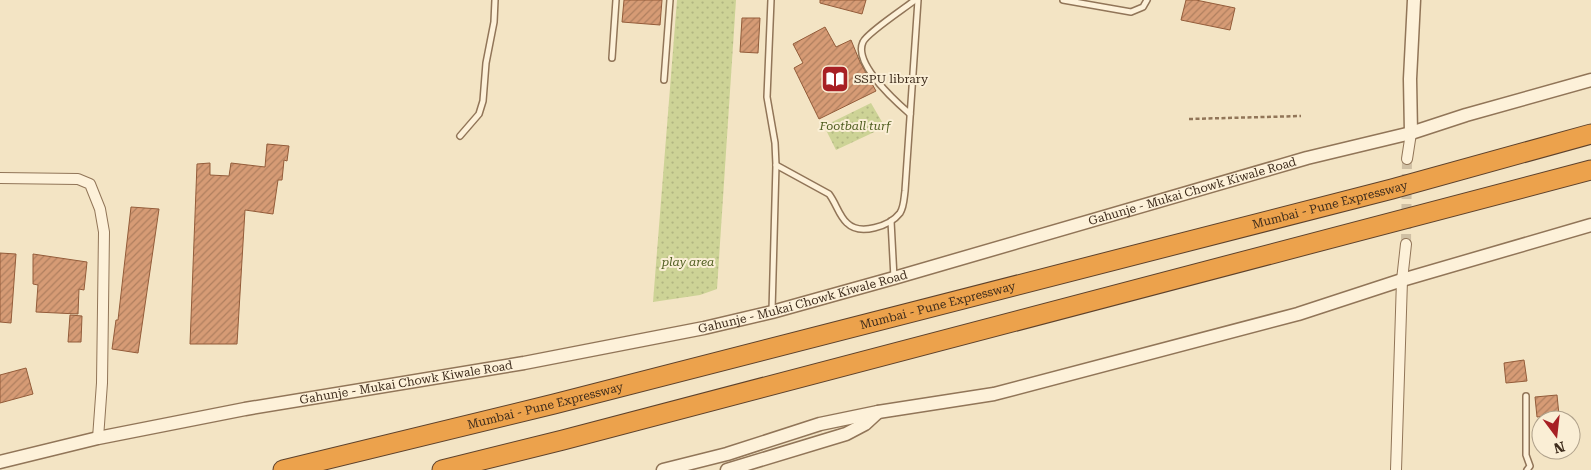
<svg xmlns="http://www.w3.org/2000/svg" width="1591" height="470" viewBox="0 0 1591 470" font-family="'Roboto Serif',serif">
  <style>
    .park { fill: url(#park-dots) }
    .building { fill: url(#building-hatch); stroke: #935c3a }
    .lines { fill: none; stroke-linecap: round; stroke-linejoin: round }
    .minor-tunnel { stroke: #cfbfa3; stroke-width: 10; stroke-dasharray: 10 5; stroke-linecap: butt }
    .service-casing { stroke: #917558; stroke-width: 8 }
    .minor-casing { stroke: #917558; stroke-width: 12 }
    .tertiary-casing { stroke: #917558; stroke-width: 15 }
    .motorway-casing { stroke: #5e422c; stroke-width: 21 }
    .path { stroke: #917558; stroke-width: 2.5; stroke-dasharray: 4 2.5; stroke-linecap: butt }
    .service { stroke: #fdf1d9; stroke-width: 5 }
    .minor { stroke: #fdf1d9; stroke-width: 10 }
    .tertiary { stroke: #fdf1d9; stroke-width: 12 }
    .motorway { stroke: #eca24c; stroke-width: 19 }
    .labels { text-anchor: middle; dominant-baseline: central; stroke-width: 4; stroke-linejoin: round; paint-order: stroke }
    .poi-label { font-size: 12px; fill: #3f2d1d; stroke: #faeed5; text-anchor: start }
    .park-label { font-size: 12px; font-style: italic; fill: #505e21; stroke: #faeed5 }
    .street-label { font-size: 12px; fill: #3f2d1d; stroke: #faeed5 }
  </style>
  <defs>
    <pattern id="park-dots" width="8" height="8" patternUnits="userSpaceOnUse" patternTransform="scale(1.25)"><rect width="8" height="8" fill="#cdd396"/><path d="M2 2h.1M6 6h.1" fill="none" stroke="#b1b581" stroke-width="1.8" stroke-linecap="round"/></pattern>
    <pattern id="building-hatch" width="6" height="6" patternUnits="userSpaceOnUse" patternTransform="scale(1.25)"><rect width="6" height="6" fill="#d69b75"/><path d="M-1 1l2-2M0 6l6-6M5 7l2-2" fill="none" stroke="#af7f5f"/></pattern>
  </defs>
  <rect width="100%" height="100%" fill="#f3e4c4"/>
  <g class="park">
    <polygon points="677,0 736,0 717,289 700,295 653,302"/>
    <polygon points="871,103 885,127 836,150 824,126"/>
  </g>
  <g class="building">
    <polygon points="624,0 662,0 660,25 622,22"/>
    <polygon points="820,0 866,0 862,14 820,3"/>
    <polygon points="1186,0 1196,0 1235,8 1230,30 1181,20"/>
    <polygon points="742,18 760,18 758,53 740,52"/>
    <polygon points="825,27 836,47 851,40 860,62 876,91 819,119 794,68 803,63 793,44"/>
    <polygon points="267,144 289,146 287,161 284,160 282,180 278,180 273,214 245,210 237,344 190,344 197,164 210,163 210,175 229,176 231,163 265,167"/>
    <polygon points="131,207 159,209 138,353 112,349 116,320 118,320"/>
    <polygon points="0,253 16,254 11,323 0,322"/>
    <polygon points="33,254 87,262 84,290 79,289 78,314 36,312 38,285 33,284"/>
    <polygon points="70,315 82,316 81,342 68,342"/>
    <polygon points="1524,360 1527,381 1506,383 1504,363"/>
    <polygon points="26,368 33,394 0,403 0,375"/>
    <polygon points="1557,395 1559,415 1537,417 1535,397"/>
  </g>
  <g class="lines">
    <polyline class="minor-tunnel" points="1406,244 1407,159"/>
    <g class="service-casing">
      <g id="service">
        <polyline points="771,0 767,97 775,143 776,165 772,311"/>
        <polyline points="1063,0 1131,12 1143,7 1147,0"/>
        <polyline points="612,58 616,0"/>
        <polyline points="664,80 670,0"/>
        <path d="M910,114C895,101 853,63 863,42C867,33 905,8 915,0"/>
        <polyline points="460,136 479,114 483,101 486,63 494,22 495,0"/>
        <path d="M776,165L829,194C836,203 839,216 847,223C860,236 890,226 900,213C904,207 904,198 905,191L918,0"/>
        <polyline points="891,221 894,278"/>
        <polyline points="1526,396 1526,455 1530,466 1527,470"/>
      </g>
    </g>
    <g class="minor-casing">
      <g id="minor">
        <polyline points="1407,159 1411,133"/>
        <polyline points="0,178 78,179 90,184 100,209 104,232 102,383 98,438"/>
        <polyline points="1396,470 1402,280 1406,244"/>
      </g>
    </g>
    <g class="tertiary-casing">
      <g id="tertiary">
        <polyline points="1411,133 1410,79 1414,0"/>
        <path id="s1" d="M0,462L98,438L245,409L524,363L704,328L772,312L894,278L1307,158L1411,133L1466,115L1591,80"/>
        <polyline points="663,470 727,454 820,424 878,412 994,394 1298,314 1402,280 1591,225"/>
        <polyline points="727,470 846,434 865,424 878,412"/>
      </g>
    </g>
    <g class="motorway-casing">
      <g id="motorway">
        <path id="s2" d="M283,470L554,404L1392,189L1591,134"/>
        <polyline points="442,470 563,440 1591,170"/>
      </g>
    </g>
    <polyline class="path" points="1189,119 1301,116"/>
    <use href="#service" class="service"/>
    <use href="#minor" class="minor"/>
    <use href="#tertiary" class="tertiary"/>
    <use href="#motorway" class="motorway"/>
  </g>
  <defs>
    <g id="library-square" transform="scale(1.4375)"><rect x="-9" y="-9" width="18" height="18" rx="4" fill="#a72024" stroke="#faeed5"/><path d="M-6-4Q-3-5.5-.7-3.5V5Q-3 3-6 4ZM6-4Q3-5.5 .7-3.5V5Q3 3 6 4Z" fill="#fff"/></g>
  </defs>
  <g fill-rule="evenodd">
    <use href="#library-square" x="835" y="79"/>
  </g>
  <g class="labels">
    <g class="poi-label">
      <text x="854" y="79">SSPU library</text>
    </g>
    <g class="park-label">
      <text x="855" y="126">Football turf</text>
      <text x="688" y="262">play area</text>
    </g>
    <g class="street-label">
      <text stroke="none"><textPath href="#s1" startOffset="1224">Gahunje - Mukai Chowk Kiwale Road</textPath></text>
      <text stroke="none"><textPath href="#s2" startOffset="1080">Mumbai - Pune Expressway</textPath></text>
      <text stroke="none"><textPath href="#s1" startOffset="819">Gahunje - Mukai Chowk Kiwale Road</textPath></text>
      <text stroke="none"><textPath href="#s2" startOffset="675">Mumbai - Pune Expressway</textPath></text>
      <text stroke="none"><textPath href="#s1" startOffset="414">Gahunje - Mukai Chowk Kiwale Road</textPath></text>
      <text stroke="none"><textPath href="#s2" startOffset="270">Mumbai - Pune Expressway</textPath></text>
    </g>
  </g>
  <g transform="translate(1556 435) rotate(165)"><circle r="24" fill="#faeed5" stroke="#afa18b"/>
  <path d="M0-4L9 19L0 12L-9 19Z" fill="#a72024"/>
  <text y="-8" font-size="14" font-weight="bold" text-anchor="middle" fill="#3f2d1d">N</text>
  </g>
</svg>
